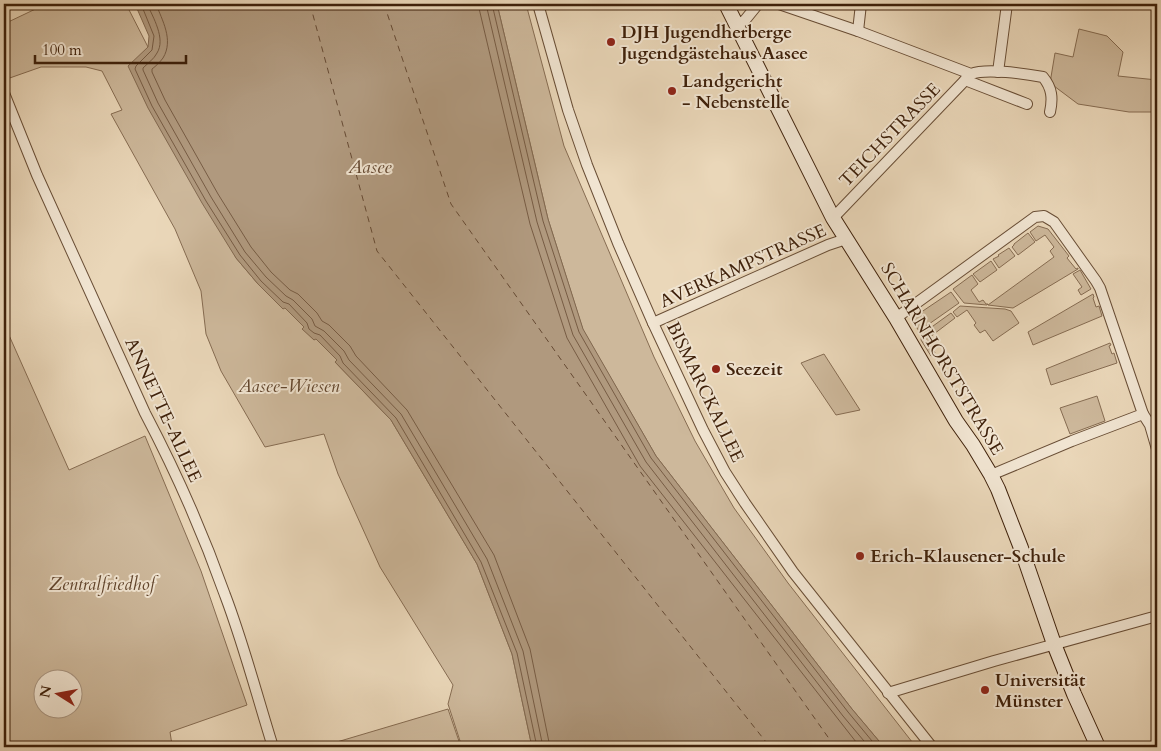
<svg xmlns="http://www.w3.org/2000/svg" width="1161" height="751" viewBox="0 0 1161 751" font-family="Cardo,serif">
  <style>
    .green { fill: #cdb89b; stroke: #866c52; fill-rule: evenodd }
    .water { fill: #b0997e; stroke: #826950 }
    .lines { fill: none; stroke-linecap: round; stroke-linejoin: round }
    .shore { stroke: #775c44; stroke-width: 1 }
    .ferry { stroke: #664a33; stroke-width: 1; stroke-dasharray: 6 5; stroke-linecap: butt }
    .street-casing { stroke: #694e36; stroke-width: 12 }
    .secondary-casing { stroke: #3e200a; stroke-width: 16 }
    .street { stroke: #f1e5d2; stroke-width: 10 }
    .secondary { stroke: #f1e5d2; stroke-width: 14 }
    .poi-dot { fill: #8f2418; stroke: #f1e5d2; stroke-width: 2 }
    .labels { text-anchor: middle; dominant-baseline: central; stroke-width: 4; stroke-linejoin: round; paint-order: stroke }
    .poi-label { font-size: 18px; font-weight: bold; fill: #3e200a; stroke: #f1e5d2; text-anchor: start }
    .street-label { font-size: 18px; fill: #3e200a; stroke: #f1e5d2 }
    .park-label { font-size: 18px; font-style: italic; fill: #62462e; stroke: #f1e5d2 }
    .water-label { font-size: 19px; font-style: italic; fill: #664a33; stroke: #f1e5d2 }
  </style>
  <rect width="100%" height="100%" fill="#ead7b9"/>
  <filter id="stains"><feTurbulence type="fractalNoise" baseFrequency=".004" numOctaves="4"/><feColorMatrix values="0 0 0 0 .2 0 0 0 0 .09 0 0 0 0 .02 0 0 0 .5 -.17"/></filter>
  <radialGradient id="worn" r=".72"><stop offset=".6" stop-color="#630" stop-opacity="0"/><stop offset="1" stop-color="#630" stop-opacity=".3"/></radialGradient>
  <g class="green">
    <polygon points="46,4 126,4 148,47 236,258 258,284 283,309 284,307 304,327 303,329 314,340 316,338 337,360 336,363 391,420 477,564 512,654 532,747 462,747 448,704 453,685 380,567 338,474 324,434 265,447 221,371 206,334 201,291 175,229 111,114 122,110 102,71 86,67 41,67 4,80 4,24"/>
    <polygon points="497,4 526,4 564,146 654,357 695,441 734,508 788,583 916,747 884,747 852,709 656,456 583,330 548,219"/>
    <polygon points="1079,29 1107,36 1123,52 1118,76 1157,80 1157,112 1129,112 1078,104 1050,83 1055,53 1073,57"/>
    <polygon points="1038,226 1048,229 1069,256 1067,258 1076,269 1078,268 1078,269 1013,308 988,305 1054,257 1050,251 1054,247 1045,235 1036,241 1030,232"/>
    <polygon points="1028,233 1035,242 1018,255 1012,247 1014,245 1014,244"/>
    <polygon points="1009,248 1015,256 999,268 993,259 999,256 998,255"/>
    <polygon points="991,261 997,270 980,282 973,274"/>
    <polygon points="1080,270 1091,289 1081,295 1078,290 1082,287 1073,274"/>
    <polygon points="972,275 978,284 971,290 979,302 983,300 986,304 988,304 987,305 964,303 953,289"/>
    <polygon points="951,292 959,303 919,331 911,319"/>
    <polygon points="1093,294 1094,297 1093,298 1096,307 1099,306 1102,316 1033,345 1028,332"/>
    <polygon points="960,306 1005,309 1011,311 1019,323 993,341 985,330 980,333 974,325 976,323 967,310 957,317 953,312"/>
    <polygon points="951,313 955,318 930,337 929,342 935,353 931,356 921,340 922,334"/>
    <path d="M4,324L69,470L145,436L201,571L247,705L170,732L172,745L168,747H4ZM42,678H72V708H42Z"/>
    <polygon points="1110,343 1111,345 1109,346 1112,354 1114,353 1117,363 1051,385 1046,369"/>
    <polygon points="824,354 860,410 836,415 801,363"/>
    <polygon points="1097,396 1105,421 1070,434 1060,408"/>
    <polygon points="448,709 461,747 320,747"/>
  </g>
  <polygon class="water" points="135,4 497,4 548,219 583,329 656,456 852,709 884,747 532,747 512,654 477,564 391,420 335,362 337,360 316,339 314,340 302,329 304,327 285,308 283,309 258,284 236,258 202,203 148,108 128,66 148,47 149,36"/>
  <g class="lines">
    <g class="shore">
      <polyline points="141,4 154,36 152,50 136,66 135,69 152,106 206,201 240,255 261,281 283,302 289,304 307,323 309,329 314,333 320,335 340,356 343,363 396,418 481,562 517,653 537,747"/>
      <path d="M147,4C153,17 166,39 157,53C154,59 148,63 143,68V70L158,103L211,197L245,252L266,277L286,296L293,300L312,319L315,326L324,331L344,351L349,360L401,414L487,559L523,651L543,747"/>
      <path d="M156,4C162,20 174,40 163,58C160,62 156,66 152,69V72L165,100L218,194L251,247L271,272L290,290L298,294L317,313L322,321L329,325L350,346L356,356L407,410L494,555L530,649L550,747"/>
      <polyline points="478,4 530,224 567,338 640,466 860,747"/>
      <polyline points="486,4 537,222 573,335 646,462 843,716 869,747"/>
      <polyline points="492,4 543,221 579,332 651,458 848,712 877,747"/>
    </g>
    <g class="ferry">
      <polyline points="310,4 377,251 770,747"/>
      <polyline points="384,4 451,204 835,747"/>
    </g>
    <g class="street-casing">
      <g id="street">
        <polyline points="538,4 568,110 587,165 618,243 653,323 703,430 725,472 745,503 793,572 932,747"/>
        <path d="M779,4L858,31L971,74C986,68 1026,74 1043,77C1052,88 1053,98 1050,112"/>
        <polyline points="736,25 745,20 758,4"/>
        <polyline points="858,31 861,4"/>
        <polyline points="998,72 1007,4"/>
        <polyline points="965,80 1027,104"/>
        <path d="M4,93L37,175L145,413C176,472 203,533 225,595C244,645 257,696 273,747"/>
        <polyline points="833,218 971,74"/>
        <polyline points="896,318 1035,217 1044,216 1054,222 1096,281 1100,288 1143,414 1072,441 991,475"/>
        <polyline points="653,323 828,245 846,239"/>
        <polyline points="1143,414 1150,425 1157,449"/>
        <polyline points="888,693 994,661 1157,616"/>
      </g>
    </g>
    <g class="secondary-casing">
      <polyline id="secondary" points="726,4 833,218 896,318 956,421 973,445 991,475 998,489 1021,548 1054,644 1074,694 1098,747"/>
    </g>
    <use href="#street" class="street"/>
    <use href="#secondary" class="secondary"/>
  </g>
  <g class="poi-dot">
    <circle cx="611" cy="42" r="5"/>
    <circle cx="672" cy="91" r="5"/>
    <circle cx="716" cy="369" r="5"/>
    <circle cx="860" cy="556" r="5"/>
    <circle cx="985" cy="690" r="5"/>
  </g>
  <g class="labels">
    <g class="poi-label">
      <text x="621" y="32">DJH Jugendherberge<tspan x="621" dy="21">Jugendgästehaus Aasee</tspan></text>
      <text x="682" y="81">Landgericht<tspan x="682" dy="21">- Nebenstelle</tspan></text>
      <text x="726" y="369">Seezeit</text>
      <text x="870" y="556">Erich-Klausener-Schule</text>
      <text x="995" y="680">Universität<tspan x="995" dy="21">Münster</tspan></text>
    </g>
    <g class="street-label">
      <text transform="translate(890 135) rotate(-46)">TEICHSTRASSE</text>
      <text transform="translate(743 266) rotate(-24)">AVERKAMPSTRASSE</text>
      <text transform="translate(942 359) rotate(59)">SCHARNHORSTSTRASSE</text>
      <text transform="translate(705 392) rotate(64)">BISMARCKALLEE</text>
      <text transform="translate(163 410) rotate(65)">ANNETTE-ALLEE</text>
    </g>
    <g class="park-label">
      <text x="289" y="386">Aasee-Wiesen</text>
      <text x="102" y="584">Zentralfriedhof</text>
    </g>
    <g class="water-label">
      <text x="370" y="167">Aasee</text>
    </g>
  </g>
  <rect width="1161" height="751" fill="none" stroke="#ead7b9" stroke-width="20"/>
  <rect x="5" y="5" width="1151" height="741" fill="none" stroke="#3e200a" stroke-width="2.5"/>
  <rect x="10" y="10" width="1141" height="731" fill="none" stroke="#3e200a"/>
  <g transform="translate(58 694) rotate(281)"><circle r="24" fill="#f1e5d2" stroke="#a99682"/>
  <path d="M0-4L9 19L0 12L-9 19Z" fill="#8f2418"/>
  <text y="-8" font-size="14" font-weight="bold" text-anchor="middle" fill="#3e200a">N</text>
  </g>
  <path d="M35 55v8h151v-8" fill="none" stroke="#3e200a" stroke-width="2.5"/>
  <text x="42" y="55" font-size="15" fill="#3e200a" stroke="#f1e5d2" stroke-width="4" paint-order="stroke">100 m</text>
  <rect width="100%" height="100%" filter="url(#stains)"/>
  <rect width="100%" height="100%" fill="url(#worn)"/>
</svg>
